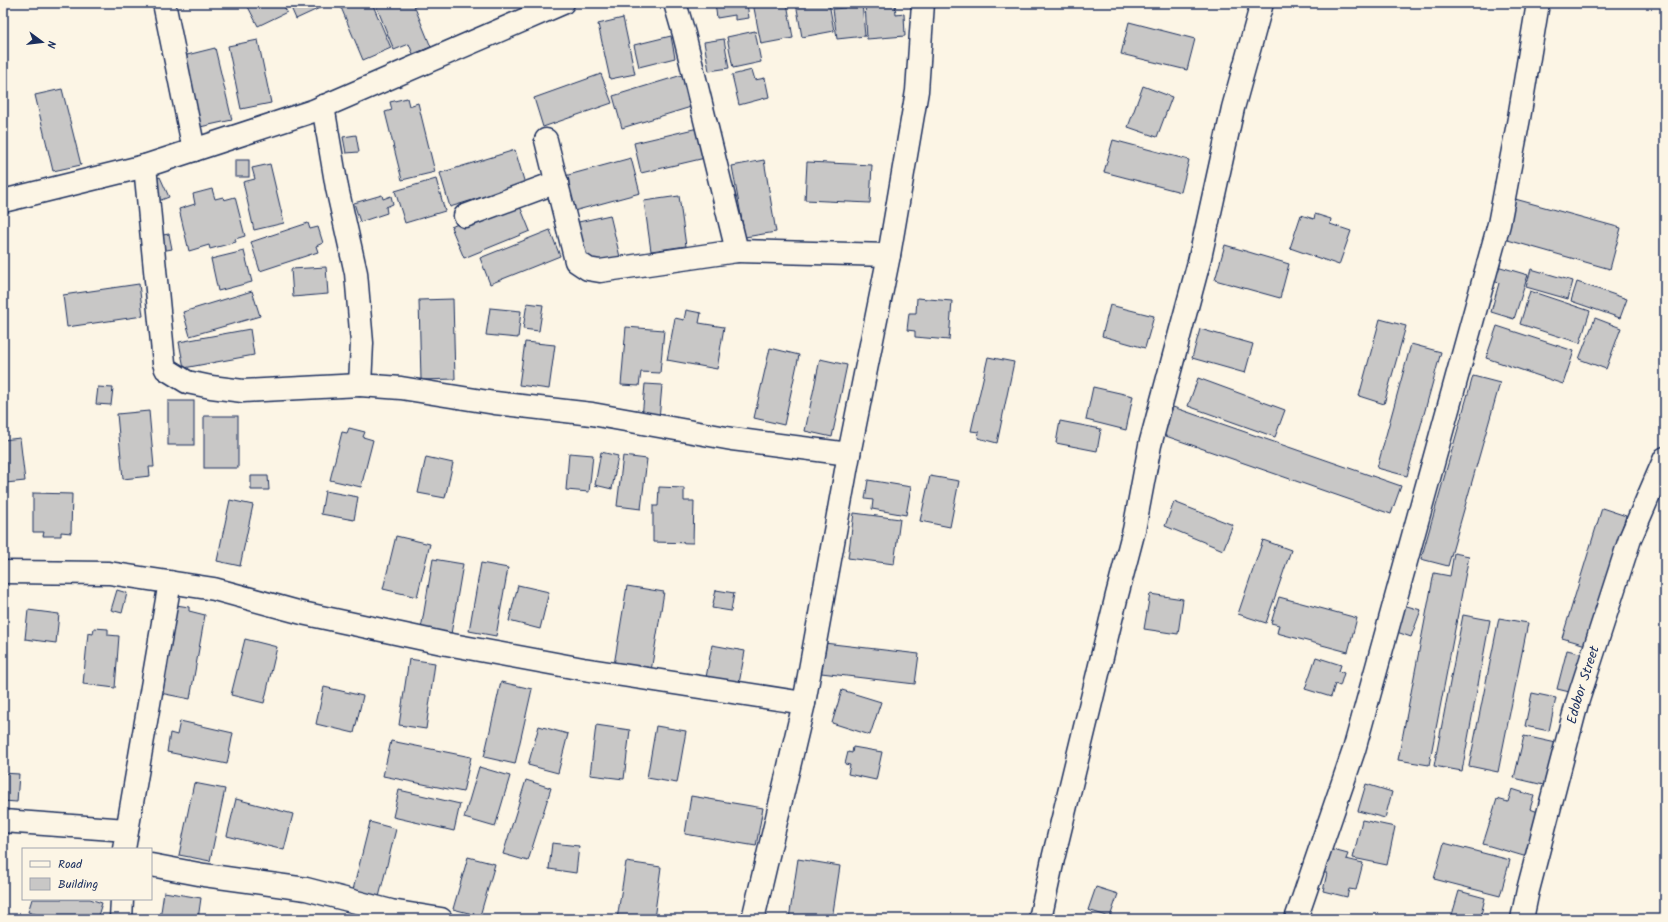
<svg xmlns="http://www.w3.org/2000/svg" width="1668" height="922" viewBox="0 0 1668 922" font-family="Kalam,sans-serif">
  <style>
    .building { fill: #c8c7c6; stroke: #1b2f5e }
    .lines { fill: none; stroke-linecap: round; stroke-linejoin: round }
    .minor-casing { stroke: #1b2f5e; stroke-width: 25 }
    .minor { stroke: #fcf5e5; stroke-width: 22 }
    .labels { text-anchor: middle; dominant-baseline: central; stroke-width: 3.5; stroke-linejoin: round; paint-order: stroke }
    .street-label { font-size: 14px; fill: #1b2f5e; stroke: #fcf5e5 }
  </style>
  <rect width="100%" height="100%" fill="#fcf5e5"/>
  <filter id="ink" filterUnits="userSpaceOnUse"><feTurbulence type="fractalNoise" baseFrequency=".025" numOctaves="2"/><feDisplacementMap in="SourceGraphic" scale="8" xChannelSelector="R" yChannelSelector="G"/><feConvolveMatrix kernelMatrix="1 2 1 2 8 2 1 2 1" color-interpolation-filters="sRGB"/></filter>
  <g filter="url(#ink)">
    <g class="building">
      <polygon points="246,3 282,3 287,12 258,26"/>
      <polygon points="289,3 322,3 324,6 296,19"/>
      <polygon points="345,3 372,3 391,48 363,60 340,5"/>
      <polygon points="375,3 413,3 431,47 413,54 409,44 394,50"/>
      <polygon points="715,3 747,3 749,18 735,20 735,15 717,18"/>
      <polygon points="753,3 787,3 793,38 761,44"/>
      <polygon points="796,3 829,3 834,31 802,37"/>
      <polygon points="844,3 862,3 865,36 837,39 833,9 845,8"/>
      <polygon points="865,3 895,3 896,15 904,14 905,36 867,39"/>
      <polygon points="1580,3 1597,3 1597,5"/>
      <polygon points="623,18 635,74 610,79 598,24"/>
      <polygon points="1129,22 1195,39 1187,70 1121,54"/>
      <polygon points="755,31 761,62 733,68 727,37"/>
      <polygon points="671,36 675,58 639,67 634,45"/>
      <polygon points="724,39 729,68 709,71 704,42"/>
      <polygon points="258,40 271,103 241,109 228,46"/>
      <polygon points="215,48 232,120 200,127 183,56"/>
      <polygon points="752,70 755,80 765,78 769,97 739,105 732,75"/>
      <polygon points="601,74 612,103 543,127 534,98"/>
      <polygon points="682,75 691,107 622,128 613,96"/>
      <polygon points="1143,86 1172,97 1157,137 1128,127"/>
      <polygon points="62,89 81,165 53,171 35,95"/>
      <polygon points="407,98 409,106 418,103 435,172 402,180 385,112 392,110 390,102"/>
      <polygon points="698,128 705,158 641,173 634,143"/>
      <polygon points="356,135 359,152 346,153 343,137"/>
      <polygon points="1113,140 1189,160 1181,192 1104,172"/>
      <polygon points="515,150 525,184 450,207 440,173"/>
      <polygon points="631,158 640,193 570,212 561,177"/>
      <rect x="235" y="160" width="14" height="17"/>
      <polygon points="764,160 776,232 745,237 732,166"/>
      <polygon points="807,162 872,165 870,203 805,200"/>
      <polygon points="270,164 284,223 254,230 243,182 255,179 252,168"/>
      <polygon points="160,177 169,197 156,202 147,183"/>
      <polygon points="436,179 445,211 405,223 395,191"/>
      <polygon points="212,189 215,199 223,197 224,200 235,197 245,236 235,239 236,242 210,249 209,245 189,251 179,209 195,204 193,194"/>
      <polygon points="382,195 383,199 391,196 393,204 386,207 387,213 360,222 354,203"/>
      <polygon points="679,196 686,246 651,251 644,201"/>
      <polygon points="517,199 530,231 464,258 451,227"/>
      <polygon points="1515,199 1621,228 1610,269 1504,239"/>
      <polygon points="1315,214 1331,219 1330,224 1351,231 1339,265 1290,248 1301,215 1314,219"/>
      <polygon points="610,215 620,257 585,266 574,223"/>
      <polygon points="308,223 310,229 318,227 323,243 316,246 318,252 260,271 251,242"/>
      <polygon points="550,230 560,256 490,284 480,258"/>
      <polygon points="169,234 172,249 161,251 157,236"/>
      <polygon points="1225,245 1289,264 1280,298 1215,280"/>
      <polygon points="244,251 252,282 218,291 211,259"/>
      <polygon points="1497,266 1528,275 1514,319 1491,312 1499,283 1493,281"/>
      <polygon points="326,267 328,294 293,297 291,269"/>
      <polygon points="1531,269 1573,281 1568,299 1526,287"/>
      <polygon points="1577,282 1627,299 1620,318 1571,301"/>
      <polygon points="139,284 143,316 67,327 63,295"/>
      <polygon points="252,291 260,316 190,336 183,312"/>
      <polygon points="1530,291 1590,311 1580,343 1520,324"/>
      <polygon points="917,298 952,301 949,340 915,337 915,331 907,330 909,313 916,313"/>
      <polygon points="453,299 455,379 421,380 419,300"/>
      <polygon points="527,303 543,305 539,331 523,329"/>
      <polygon points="1110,305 1154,316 1145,348 1102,336"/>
      <polygon points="490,308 521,311 518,338 486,335"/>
      <polygon points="686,310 701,313 699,323 724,327 717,369 667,360 675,318 684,320"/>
      <polygon points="1595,318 1621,328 1606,369 1579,359"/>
      <polygon points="1380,319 1406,326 1384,404 1359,396"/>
      <polygon points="1497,326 1574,351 1563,384 1486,358"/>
      <polygon points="626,327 664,330 660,373 641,372 639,386 621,385"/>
      <polygon points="250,329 254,355 184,368 179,342"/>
      <polygon points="1200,329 1253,344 1245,373 1192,358"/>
      <polygon points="525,342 555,345 549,389 519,385"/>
      <polygon points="1411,344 1441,352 1407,476 1377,468"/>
      <polygon points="770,348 799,355 784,425 754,418"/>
      <polygon points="988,357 1014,362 997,443 978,438 979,432 971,431"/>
      <polygon points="820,359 847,365 832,437 805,431"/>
      <polygon points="1473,376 1500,383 1448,566 1421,559"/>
      <polygon points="1198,378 1285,410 1275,437 1188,406"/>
      <polygon points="645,384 662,385 659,420 642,418"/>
      <polygon points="98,387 113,388 111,405 96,404"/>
      <polygon points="1093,387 1133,396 1126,430 1086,420"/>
      <rect x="168" y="401" width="26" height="44"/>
      <polygon points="1173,407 1401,486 1391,514 1163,435"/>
      <polygon points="149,411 154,467 149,467 150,476 123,479 117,414"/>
      <rect x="204" y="416" width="34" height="52"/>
      <polygon points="1060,421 1101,429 1097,451 1056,443"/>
      <polygon points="349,428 365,432 363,437 373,440 361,487 330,480 342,432 347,433"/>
      <polygon points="20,438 25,481 6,483 6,478 3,478 3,440"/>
      <polygon points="601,452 618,456 612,489 595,485"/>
      <polygon points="569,453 593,455 589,492 566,490"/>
      <polygon points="623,456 647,459 641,509 617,506"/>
      <polygon points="426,457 453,463 445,498 418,493"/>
      <polygon points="251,476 268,476 269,490 251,490"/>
      <polygon points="930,476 959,481 950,527 920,521"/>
      <polygon points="868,480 911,487 906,515 872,509 873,500 865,499"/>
      <polygon points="659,487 684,488 684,501 694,501 693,543 653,542 653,506 658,506"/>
      <polygon points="325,491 358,497 354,520 321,514"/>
      <polygon points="33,493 72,494 71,533 61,532 61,536 43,536 44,532 33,532"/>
      <polygon points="230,500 253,505 240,566 217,561"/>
      <polygon points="1174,502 1233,525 1223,550 1165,526"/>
      <polygon points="1602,508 1626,516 1586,645 1562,638"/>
      <polygon points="854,513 900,519 894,564 848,558"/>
      <polygon points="396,536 430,544 417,597 383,589"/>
      <polygon points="1263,540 1291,550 1266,623 1238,614"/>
      <polygon points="1454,553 1469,556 1429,765 1398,760 1434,573 1450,576"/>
      <polygon points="433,559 463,564 451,634 421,629"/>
      <polygon points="481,563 508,568 496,636 469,631"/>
      <polygon points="518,585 549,592 540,629 509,621"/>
      <polygon points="627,586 664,592 651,671 614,665"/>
      <polygon points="117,590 127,593 122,613 111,610"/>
      <polygon points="716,590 734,593 731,611 712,608"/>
      <polygon points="1150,594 1183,599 1178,634 1144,629"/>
      <polygon points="1279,597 1357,618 1348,652 1277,633 1279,625 1271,623"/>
      <polygon points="176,605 189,607 189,611 205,615 190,699 160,693"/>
      <polygon points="1403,605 1421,610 1411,637 1394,631"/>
      <polygon points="28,610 59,614 56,643 25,639"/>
      <polygon points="1463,615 1490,620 1462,771 1434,766"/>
      <polygon points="1499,618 1528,623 1498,772 1469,766"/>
      <polygon points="94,628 108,629 108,635 119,636 115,688 83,684 88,633 93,634"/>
      <polygon points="245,639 277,647 264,703 231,695"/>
      <polygon points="824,643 919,654 915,684 821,673"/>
      <polygon points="712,645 745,651 738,689 705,683"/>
      <polygon points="1567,650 1588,655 1578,694 1557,689"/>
      <polygon points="1316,657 1341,665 1339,671 1344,673 1340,686 1335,684 1331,697 1305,689"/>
      <polygon points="409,659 435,663 426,729 399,725"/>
      <polygon points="501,682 532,689 515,764 484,757"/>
      <polygon points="324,687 363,696 354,733 316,724"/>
      <polygon points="842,690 881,702 870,735 832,723"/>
      <polygon points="1532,693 1556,698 1549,731 1525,726"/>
      <polygon points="180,721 233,733 227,764 167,752 170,733 177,735"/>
      <polygon points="596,725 630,730 624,779 590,775"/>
      <polygon points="539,726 568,734 558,773 528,765"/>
      <polygon points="656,726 686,731 677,783 647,778"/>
      <polygon points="1524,736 1561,744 1552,787 1514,778"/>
      <polygon points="391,741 471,757 463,792 383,776"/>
      <polygon points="853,747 882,752 876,780 848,774 850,765 845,764 848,752 852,753"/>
      <polygon points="479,767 510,776 495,827 464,818"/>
      <polygon points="3,773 19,774 17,802 3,801"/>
      <polygon points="526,780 551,788 528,861 503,854"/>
      <polygon points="194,783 225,789 210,861 179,855"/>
      <polygon points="1366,784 1392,792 1385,818 1358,811"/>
      <polygon points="1512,789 1534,796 1530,809 1541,813 1527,857 1483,844 1497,799 1508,802"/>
      <polygon points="399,790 460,804 454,831 393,817"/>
      <polygon points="691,796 763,808 756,846 685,834"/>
      <polygon points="236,799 293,814 284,850 227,836"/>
      <polygon points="1362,820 1395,827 1387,865 1353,858"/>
      <polygon points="370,822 396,829 379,897 353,890"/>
      <polygon points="552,843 579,846 576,873 549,869"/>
      <polygon points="1444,843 1510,860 1500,896 1434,879"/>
      <polygon points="1329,849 1348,854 1346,859 1363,863 1356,890 1349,889 1347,897 1323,891 1327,873 1324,873"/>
      <polygon points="468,857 495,864 480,916 453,909"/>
      <polygon points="798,859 840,866 832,919 789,919"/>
      <polygon points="626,862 661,867 654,919 617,919"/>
      <polygon points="1096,887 1118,894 1110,917 1088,910"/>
      <polygon points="1459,891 1485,898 1480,919 1468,919 1452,915"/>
      <polygon points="164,892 201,898 198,919 160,919"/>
      <polygon points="32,899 90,899 102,903 97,919 51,919 28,912"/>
      <polygon points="1073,914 1090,919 1072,919"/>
    </g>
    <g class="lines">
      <g class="minor-casing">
        <g id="minor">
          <polyline points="164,3 194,150"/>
          <polyline points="675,3 684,34 737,251 889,255"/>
          <polyline points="323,106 337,188 356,273 362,343 360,385 401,388 495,403 592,414 732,439 849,454"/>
          <polyline points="546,140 576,261 588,269 600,271 737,251"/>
          <polyline points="145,166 164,363 166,369 187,382 211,387 243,391 360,385"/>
          <polyline points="3,201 145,166 313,111 563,3"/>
          <polyline points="465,216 557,182"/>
          <polyline points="3,572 109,573 214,589 302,613 447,644 583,669 804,703"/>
          <polyline points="3,821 127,830"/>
          <polyline points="124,849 170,582"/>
          <polyline points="151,865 204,875 306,889 391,911 441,919"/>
          <polyline points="121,919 122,899"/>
          <polyline points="753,919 804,703 849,454 889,255 917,91 923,3"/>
          <polyline points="1040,919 1053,859 1117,595 1134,530 1150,445 1199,262 1233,108 1262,3"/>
          <polyline points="1296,919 1354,750 1499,224 1519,118 1538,3"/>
          <path id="s1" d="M1522,919L1528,890L1577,703L1630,539L1665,458"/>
        </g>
      </g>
      <use href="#minor" class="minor"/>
    </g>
  </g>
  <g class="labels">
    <g class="street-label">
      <text stroke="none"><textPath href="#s1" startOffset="242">Edobor Street</textPath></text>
    </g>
  </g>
  <rect width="1668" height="922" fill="none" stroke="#fcf5e5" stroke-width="16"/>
  <rect x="8" y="8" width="1652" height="906" fill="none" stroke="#1b2f5e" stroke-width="1.5" filter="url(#ink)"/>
  <rect x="22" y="848" width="130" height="52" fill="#fcf5e5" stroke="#a2a6af"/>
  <rect x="30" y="861" width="20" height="6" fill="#fcf5e5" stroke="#a2a6af"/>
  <text x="58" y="868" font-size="12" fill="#1b2f5e">Road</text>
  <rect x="30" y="878" width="20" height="12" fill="#c8c7c6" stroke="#a2a6af"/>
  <text x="58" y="888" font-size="12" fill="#1b2f5e">Building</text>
  <g transform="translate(42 42) rotate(105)" stroke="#fcf5e5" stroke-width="3" paint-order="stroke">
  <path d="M0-3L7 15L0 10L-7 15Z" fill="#1b2f5e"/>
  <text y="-6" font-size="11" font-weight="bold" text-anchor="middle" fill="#1b2f5e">N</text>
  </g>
</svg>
